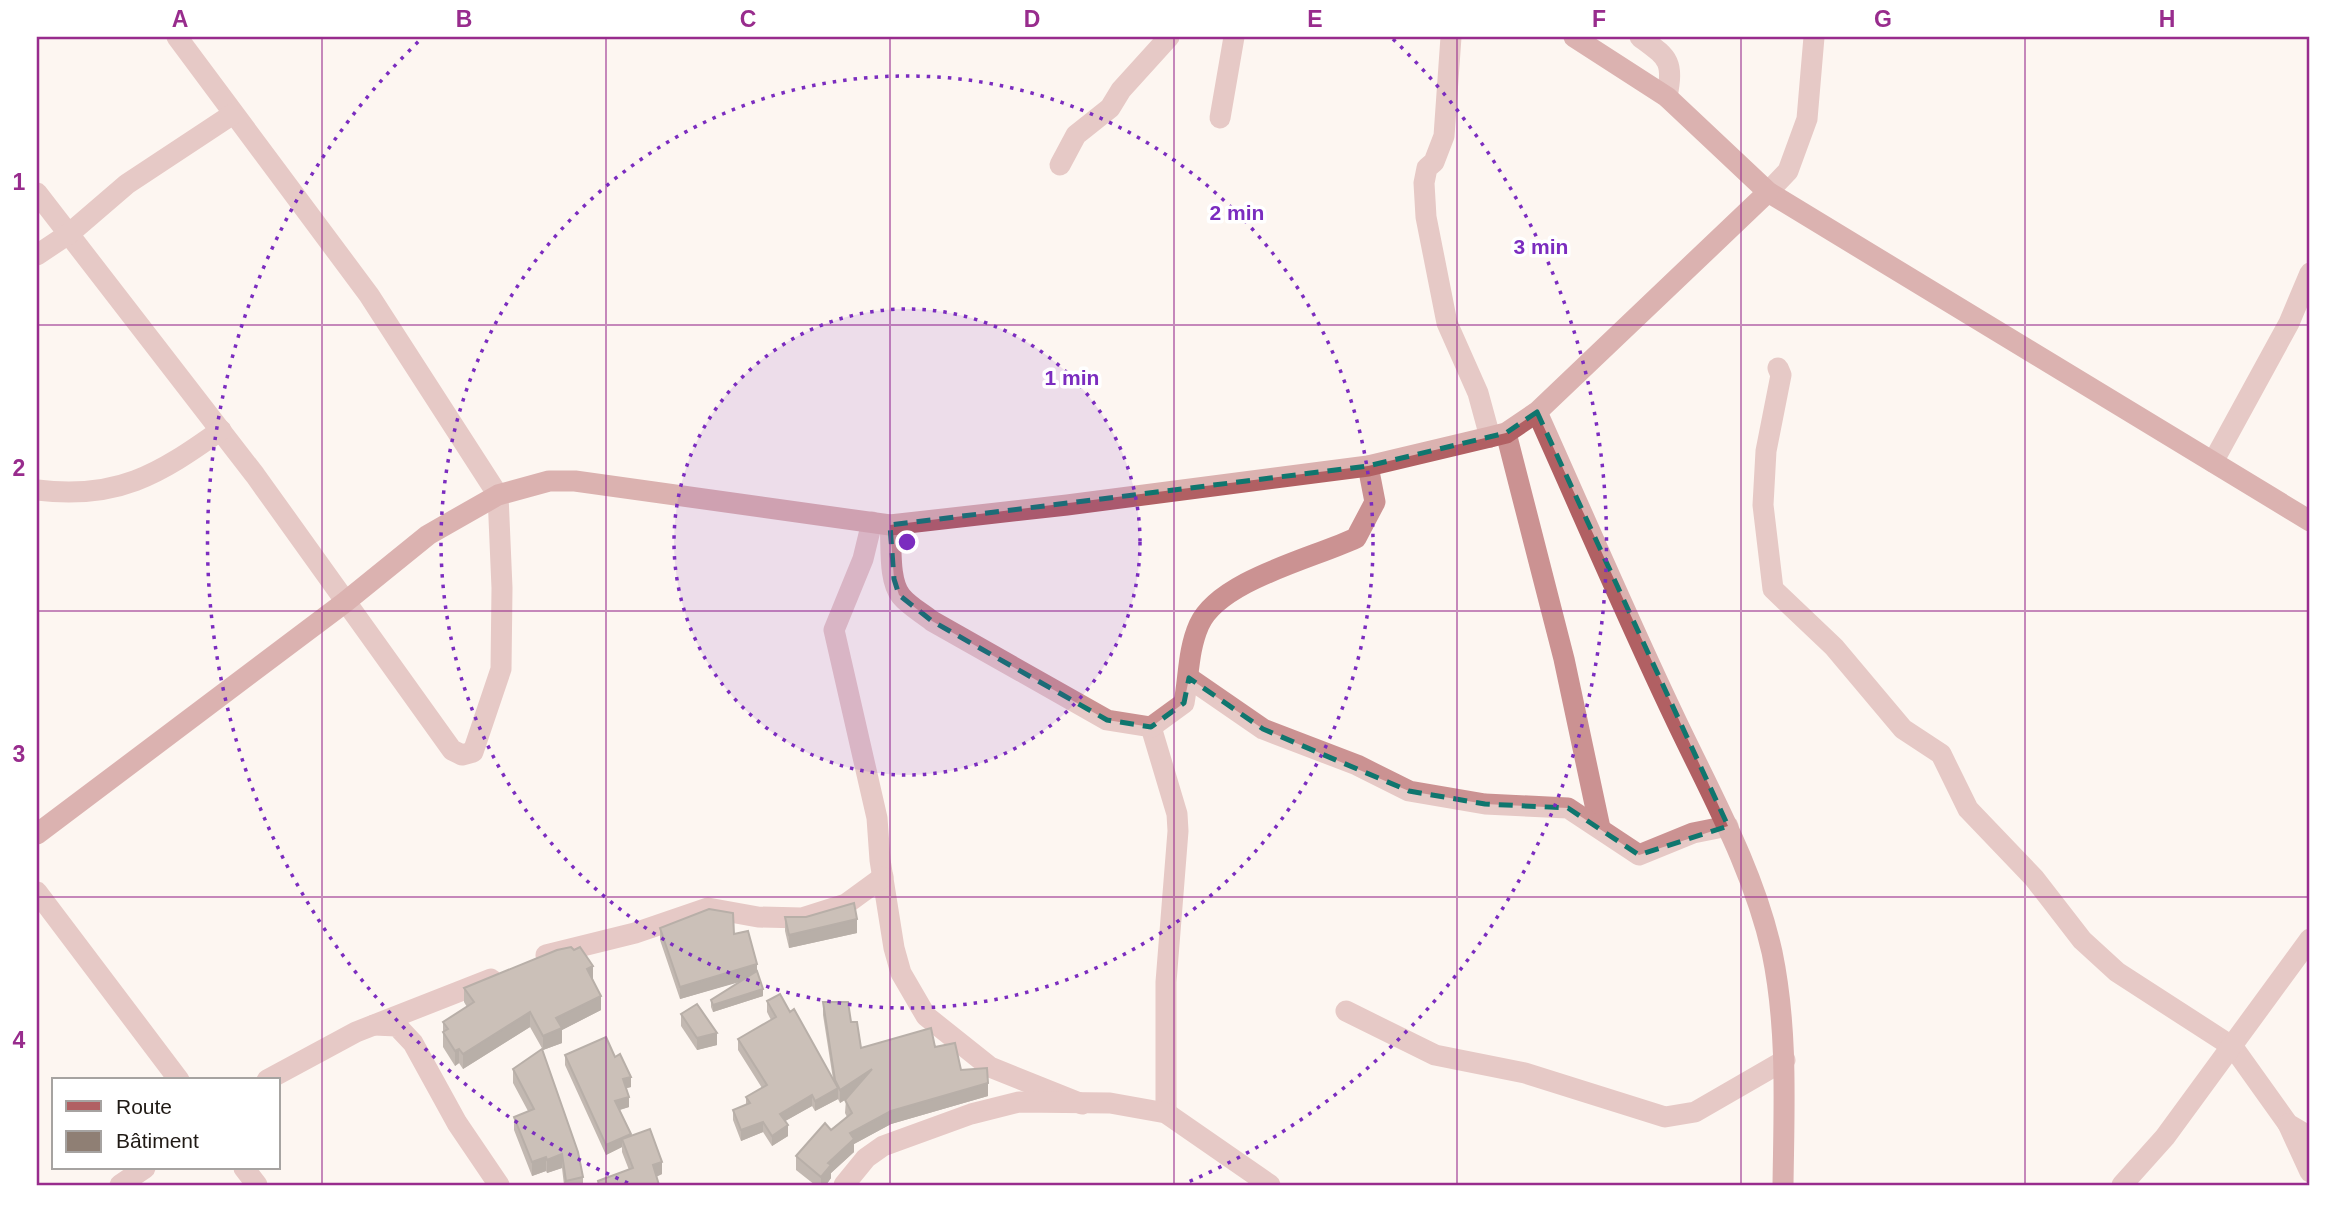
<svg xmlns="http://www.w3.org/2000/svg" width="2347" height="1222" viewBox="0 0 2347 1222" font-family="Helvetica,sans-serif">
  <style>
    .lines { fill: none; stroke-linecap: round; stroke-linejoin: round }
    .street { stroke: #cb9292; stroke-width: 21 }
    .secondary { stroke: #b16063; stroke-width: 21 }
    .wall { fill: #7b6d64 }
    .shaded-wall { fill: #645951 }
    .building { fill: #8f7f74; stroke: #645951; stroke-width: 2 }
    .marked { fill: none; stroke: #0f766e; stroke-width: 5; stroke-dasharray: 14 9; stroke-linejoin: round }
    .grid { fill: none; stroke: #982c8d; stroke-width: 2; stroke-opacity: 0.55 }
    .ring { fill: none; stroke: #7b2cbf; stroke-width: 3.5; stroke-dasharray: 3.5 7 }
    .centre { fill: #7b2cbf; stroke: #fff; stroke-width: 3.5 }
    .ring-label { font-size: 21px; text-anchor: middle; font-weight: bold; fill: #7b2cbf; stroke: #fff; stroke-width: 7; stroke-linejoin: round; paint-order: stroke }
    .neatline { fill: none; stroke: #982c8d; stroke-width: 2.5 }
    .grid-label { font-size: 23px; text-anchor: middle; font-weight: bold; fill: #982c8d }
  </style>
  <rect width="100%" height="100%" fill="#fdf6f1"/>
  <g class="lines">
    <g class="street">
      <polyline points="1451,37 1444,136 1434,162 1427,168 1424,183 1426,217 1447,323 1478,393 1490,437"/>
      <path d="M1640,37C1668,58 1674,60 1667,97"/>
      <polyline points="1220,118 1234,37"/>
      <polyline points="1060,165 1076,135 1110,108 1121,90 1169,37"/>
      <polyline points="1768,192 1788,171 1807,119 1814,37"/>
      <polyline points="37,193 255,475 452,750 462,755 473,752 501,669 502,588 498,495 369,295 177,37"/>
      <polyline points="37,255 70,233 127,184 233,114"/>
      <polyline points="1778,368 1781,375 1766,451 1763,505 1773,589 1834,647 1903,729 1941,754 1968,809 2034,878 2082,940 2117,972 2233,1047 2288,1124 2310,1137"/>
      <polyline points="1506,433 1564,659 1600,828"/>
      <polyline points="2213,462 2289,323 2310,273"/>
      <path d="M37,490C117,500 158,475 221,430"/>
      <polyline points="872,522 863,559 834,630 877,818 880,860 894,948 901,973 926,1016 990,1067 1082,1104"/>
      <path d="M890,525C892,544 888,580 901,596C909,606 922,613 932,621L1107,720L1151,727L1177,814L1178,831L1166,982V1113"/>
      <polyline points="1189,678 1263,729 1357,765 1409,791 1485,804 1568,808 1639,855 1693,833 1728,826"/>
      <path d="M1151,727L1184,703C1189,676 1188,650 1199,625C1219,580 1314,558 1356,538L1375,502L1368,466"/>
      <polyline points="37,892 179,1080"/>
      <polyline points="546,955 635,933 708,908 758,917 802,918 846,904 883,877"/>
      <polyline points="1346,1011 1435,1055 1525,1073 1665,1117 1695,1112 1785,1060"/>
      <polyline points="374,1025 397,1026 413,1043 457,1123 499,1185"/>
      <polyline points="267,1080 356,1032 491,979"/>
      <polyline points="2288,1124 2310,1172"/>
      <polyline points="244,1168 257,1185"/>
      <polyline points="120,1185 145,1168"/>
      <polyline points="844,1185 866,1158 883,1146 971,1114 1019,1102 1110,1103 1166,1113 1270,1185"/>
      <polyline points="2122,1185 2165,1137 2310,939"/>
    </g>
    <g class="secondary">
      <polyline points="1574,37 1667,97 1768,192 2310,521"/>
      <path d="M1537,412C1582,512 1625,613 1672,712C1709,791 1753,867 1772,952C1788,1029 1784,1108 1783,1185"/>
      <polyline points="37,834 344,603 428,535 498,495 549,481 575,481 890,525 1067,505 1368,466 1490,437 1506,433 1537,412 1768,192"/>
    </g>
  </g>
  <g class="wall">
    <polygon points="785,917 857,933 789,948 785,931"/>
    <polygon points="660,928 734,934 757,972 763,996 713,1012 711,1007 711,1000 741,981 680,999 660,940"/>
    <polygon points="593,979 601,1010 562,1030 562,1043 543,1050 530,1027 463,1069 459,1063 455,1066 443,1047 443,1022 467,1007 464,1002 464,988"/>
    <polygon points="767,1001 790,1012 833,1079 823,1015 823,1002 851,1022 861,1048 935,1047 988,1096 891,1124 854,1144 854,1152 831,1173 831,1178 826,1185 815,1185 796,1170 796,1156 847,1117 845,1113 846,1099 840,1103 838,1099 815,1111 812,1106 785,1121 788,1136 772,1146 763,1132 741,1141 733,1120 733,1110 746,1105 746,1097 762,1088 738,1050 738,1039 771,1020 767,1012"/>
    <polygon points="681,1014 717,1045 697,1050 681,1026"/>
    <polygon points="565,1055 615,1057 631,1087 626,1088 629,1107 620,1110 631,1136 662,1174 656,1177 659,1185 598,1185 598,1181 629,1170 622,1152 622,1147 606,1155 565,1065"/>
    <polygon points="513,1069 583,1177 583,1185 564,1185 562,1168 547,1173 546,1171 532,1176 514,1130 514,1117 528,1111 513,1083"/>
  </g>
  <g class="shaded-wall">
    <polygon points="857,919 857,933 789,948 789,935"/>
    <polygon points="757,964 757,977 680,999 680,987"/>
    <polygon points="593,966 593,981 587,969"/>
    <polygon points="763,989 763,996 713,1012 713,1005"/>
    <polygon points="601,996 601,1010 562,1030 562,1043 543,1050 543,1036 556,1018"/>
    <polygon points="530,1012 530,1027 463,1069 463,1054"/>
    <polygon points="717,1033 717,1045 697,1050 697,1038"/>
    <polygon points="459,1049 459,1063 455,1066 455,1051"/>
    <polygon points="872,1069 872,1083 840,1103 840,1090"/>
    <polygon points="631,1077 631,1087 623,1089 623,1079"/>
    <polygon points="988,1083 988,1096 891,1124 854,1144 854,1152 831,1173 831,1178 826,1185 821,1185 821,1177 828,1163 850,1133 891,1111"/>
    <polygon points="838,1088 838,1099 815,1111 815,1101"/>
    <polygon points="812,1095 812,1106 780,1124 780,1114"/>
    <polygon points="629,1097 629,1107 615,1111 615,1101"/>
    <polygon points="763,1122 763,1132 741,1141 741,1130"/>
    <polygon points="788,1125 788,1136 772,1146 772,1136"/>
    <polygon points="631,1134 631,1144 622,1139 622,1147 606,1155 606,1145"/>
    <polygon points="562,1154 562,1168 547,1173 547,1160"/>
    <polygon points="546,1157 546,1171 532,1176 532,1162"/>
    <polygon points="662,1162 662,1174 653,1178 653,1165"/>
  </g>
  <g class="building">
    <polygon points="854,903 857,919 789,935 785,917 806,917"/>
    <polygon points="709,909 733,913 734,934 748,931 757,964 680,987 660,928"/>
    <polygon points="571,947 574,950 580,947 593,966 587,969 601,996 556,1018 562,1028 543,1036 530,1012 463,1054 459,1049 455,1051 443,1032 448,1029 443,1022 474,1002 464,988 557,950"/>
    <polygon points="757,971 763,989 713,1005 711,1000"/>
    <polygon points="780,994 790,1012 794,1009 838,1088 815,1101 812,1095 780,1114 788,1125 772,1136 763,1122 741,1130 733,1110 750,1103 746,1097 767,1085 738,1039 776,1017 767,1001"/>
    <polygon points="823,1002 848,1002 851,1022 857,1022 861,1048 931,1028 935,1047 955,1043 961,1070 987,1068 988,1083 891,1111 850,1133 854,1139 828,1163 831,1165 821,1177 796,1156 825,1123 831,1130 852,1113 845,1100 872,1069 840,1090 835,1080"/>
    <polygon points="697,1004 717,1033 697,1038 681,1014"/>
    <polygon points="606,1037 615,1057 620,1054 631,1077 623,1079 629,1097 615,1101 631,1134 606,1145 565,1055"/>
    <polygon points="542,1049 578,1152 583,1177 566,1181 562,1154 547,1160 546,1157 532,1162 514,1117 534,1109 513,1069"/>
    <polygon points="650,1129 662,1162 653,1165 659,1185 599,1185 598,1181 633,1168 622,1139"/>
  </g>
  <path d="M0 0H2347V1222H0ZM1537,412L1728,826L1639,855L1568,808L1485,804L1409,791L1263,729L1189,678L1184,703L1151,727L1107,720L932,621L899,595L894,579L890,525L1368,466L1506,433Z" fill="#fdf6f1" fill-opacity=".55" fill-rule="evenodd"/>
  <path class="marked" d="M1537,412L1728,826L1639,855L1568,808L1485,804L1409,791L1263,729L1189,678L1184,703L1151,727L1107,720L932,621L899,595L894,579L890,525L1368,466L1506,433Z"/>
  <path class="grid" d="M322,37V1185M606,37V1185M890,37V1185M1174,37V1185M1457,37V1185M1741,37V1185M2025,37V1185M37,325H2310M37,611H2310M37,897H2310"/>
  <circle cx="907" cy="542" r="233" fill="#7b2cbf" fill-opacity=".12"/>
  <g class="ring">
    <circle cx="907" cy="542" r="233"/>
    <circle cx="907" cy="542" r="466"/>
    <path d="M628 1183A699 699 0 0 1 421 39M1393 39A699 699 0 0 1 1186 1183"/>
  </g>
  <circle cx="907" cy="542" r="10" class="centre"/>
  <g class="ring-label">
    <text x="1237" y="220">2 min</text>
    <text x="1541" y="254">3 min</text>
    <text x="1072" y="385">1 min</text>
  </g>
  <rect width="2347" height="1222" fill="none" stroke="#ffffff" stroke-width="77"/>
  <rect x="52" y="1078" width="228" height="91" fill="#ffffff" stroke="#a6a3a1" stroke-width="2"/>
  <rect x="66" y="1101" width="35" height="10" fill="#b16063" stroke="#a6a3a1" stroke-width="2"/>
  <text x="116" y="1114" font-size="21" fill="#201a15">Route</text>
  <rect x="66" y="1131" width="35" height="21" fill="#8f7f74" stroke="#a6a3a1" stroke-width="2"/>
  <text x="116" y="1148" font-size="21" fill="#201a15">Bâtiment</text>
  <rect x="38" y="38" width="2270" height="1146" class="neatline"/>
  <g class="grid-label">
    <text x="180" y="27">A</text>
    <text x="464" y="27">B</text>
    <text x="748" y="27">C</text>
    <text x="1032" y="27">D</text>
    <text x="1315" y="27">E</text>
    <text x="1599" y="27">F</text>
    <text x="1883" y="27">G</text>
    <text x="2167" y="27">H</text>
    <text x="19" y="190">1</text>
    <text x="19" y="476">2</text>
    <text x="19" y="762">3</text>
    <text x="19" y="1048">4</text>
  </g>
</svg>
